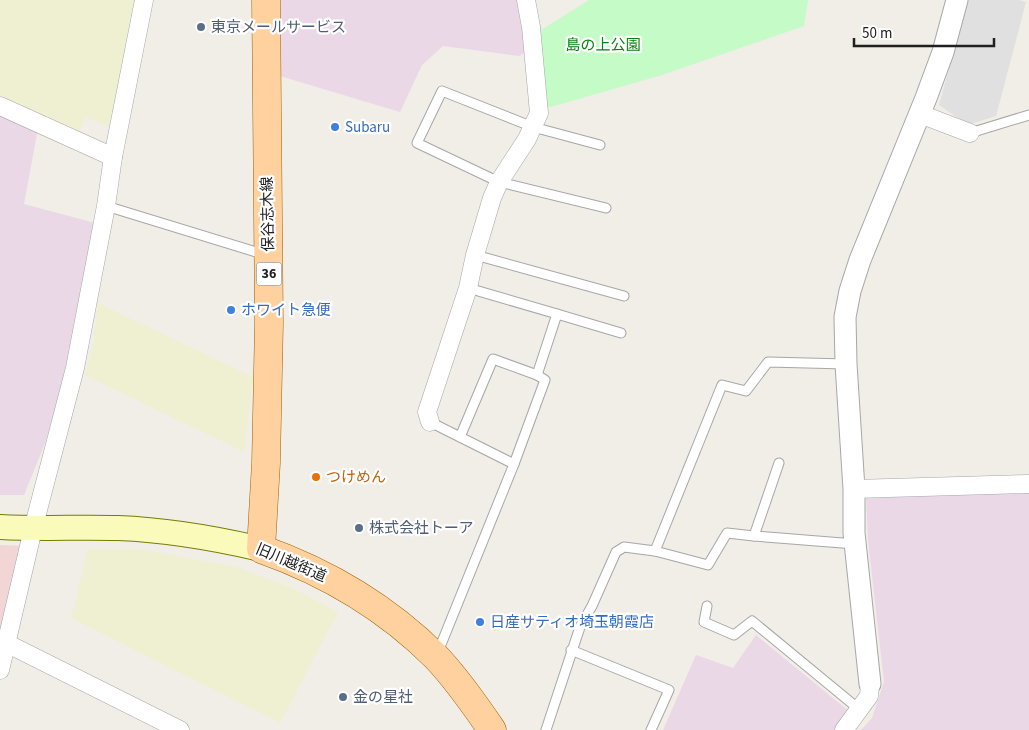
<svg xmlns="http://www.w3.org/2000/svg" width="1029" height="730" viewBox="0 0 1029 730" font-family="'Source Sans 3','Noto Sans JP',sans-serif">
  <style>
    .commercial { fill: #f2d6d6 }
    .industrial { fill: #ead8e7 }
    .farmland { fill: #eff0d2 }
    .park { fill: #c4fbc6 }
    .parking { fill: #e0e0e0 }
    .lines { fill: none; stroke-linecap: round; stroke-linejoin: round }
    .service-casing { stroke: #a7a7a7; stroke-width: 11 }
    .minor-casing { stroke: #a7a7a7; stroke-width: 19 }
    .tertiary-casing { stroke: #a7a7a7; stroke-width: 23 }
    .secondary-casing { stroke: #747c03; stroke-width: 26 }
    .primary-casing { stroke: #9d6200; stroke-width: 29 }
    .service { stroke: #fff; stroke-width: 9 }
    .minor { stroke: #fff; stroke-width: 18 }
    .tertiary { stroke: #fff; stroke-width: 21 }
    .secondary { stroke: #fafbbb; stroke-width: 24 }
    .primary { stroke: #fed19f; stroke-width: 28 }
    .service-dot { fill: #5c6f8a; stroke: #fff; stroke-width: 2 }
    .shop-dot { fill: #3f7fe0; stroke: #fff; stroke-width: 2 }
    .food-dot { fill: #e8710a; stroke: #fff; stroke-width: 2 }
    .labels { text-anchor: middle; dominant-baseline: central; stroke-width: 4.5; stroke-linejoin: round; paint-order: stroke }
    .shield { fill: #fff; stroke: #636363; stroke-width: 1 }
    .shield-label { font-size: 14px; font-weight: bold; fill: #202020 }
    .service-label { font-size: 15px; fill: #4e5e75; stroke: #fff; text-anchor: start }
    .park-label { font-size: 15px; fill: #09830f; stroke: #fff }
    .shop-label { font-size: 15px; fill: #366cbe; stroke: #fff; text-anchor: start }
    .street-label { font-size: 15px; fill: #202020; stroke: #fff }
    .food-label { font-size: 15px; fill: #c56008; stroke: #fff; text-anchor: start }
  </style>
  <rect width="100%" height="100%" fill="#f1ede7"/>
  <polygon class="commercial" points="0,545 23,546 0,645"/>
  <g class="industrial">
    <polygon points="280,0 521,0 528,51 519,56 443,46 422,65 400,112 280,76"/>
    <polygon points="0,115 38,128 24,204 95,223 75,344 45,443 24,495 0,495"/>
    <polygon points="1029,490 1029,730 861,730 872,718 884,682 868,540 866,495"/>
    <polygon points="756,635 850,712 836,730 663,730 696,655 733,668"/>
  </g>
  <g class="farmland">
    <polygon points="0,0 134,0 110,127 86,117 79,131 0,98"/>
    <polygon points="98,303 253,377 244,452 85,375 93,344"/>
    <polygon points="88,549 138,549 237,567 292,588 338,612 280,723 71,618"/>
  </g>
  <polygon class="park" points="589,0 808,0 804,26 662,75 547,108 538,32"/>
  <polygon class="parking" points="968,0 1019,0 1026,2 996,116 968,125 939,105"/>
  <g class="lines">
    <g class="service-casing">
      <g id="service">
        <polyline points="970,133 1029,115"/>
        <polyline points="600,145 533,127 442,91 417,143 499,182 606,208"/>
        <polyline points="106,206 266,255"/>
        <polyline points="475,255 624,296"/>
        <polyline points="468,288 557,314 537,375 545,380 514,464"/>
        <polyline points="557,314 621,333"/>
        <polyline points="430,422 514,464 438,652"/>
        <polyline points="460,437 493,359 537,375"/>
        <polyline points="754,536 855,544"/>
        <polyline points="655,551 708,565 727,533 754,536 779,463"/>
        <polyline points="707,606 704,622 734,635 752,621 860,710"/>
        <polyline points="571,650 669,690 651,730"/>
        <polyline points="546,730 580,627 592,606 616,552 624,547 655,551 722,385 746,391 768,362 846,364"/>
      </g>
    </g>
    <g class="minor-casing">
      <g id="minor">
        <polyline points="0,106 113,157"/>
        <polyline points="920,114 970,133"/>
        <polyline points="430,422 427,412 468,288 475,255 492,198 499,182 527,139 539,113 531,27 526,0"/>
        <polyline points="854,489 1029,484"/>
        <polyline points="6,643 180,730"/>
        <polyline points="0,670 33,529 75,368 106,206 113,157 144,0"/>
        <polyline points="844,730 869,696 870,684"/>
      </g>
    </g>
    <g class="tertiary-casing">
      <polyline id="tertiary" points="870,684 854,533 854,489 846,364 845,317 850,291 860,260 926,98 943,52 957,0"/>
    </g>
    <g class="secondary-casing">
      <path id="secondary" d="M0,527C39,529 79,527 118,528C167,530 214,538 261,549"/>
    </g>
    <g class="primary-casing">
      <path id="primary" d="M266,0L269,323L266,463L261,549C326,572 387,608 436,657C457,679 475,705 492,730"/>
    </g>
    <use href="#service" class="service"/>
    <use href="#minor" class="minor"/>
    <use href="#tertiary" class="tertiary"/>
    <use href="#secondary" class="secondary"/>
    <use href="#primary" class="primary"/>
  </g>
  <g class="service-dot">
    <circle cx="201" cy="27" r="5"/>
    <circle cx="359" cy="528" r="5"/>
    <circle cx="343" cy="697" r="5"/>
  </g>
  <g class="shop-dot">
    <circle cx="335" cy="127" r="5"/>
    <circle cx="231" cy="310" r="5"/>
    <circle cx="480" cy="622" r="5"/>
  </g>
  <circle class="food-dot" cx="316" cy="477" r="5"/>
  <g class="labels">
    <rect class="shield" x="256.5" y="262.5" width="25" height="23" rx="4"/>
    <g class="shield-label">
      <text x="269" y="274">36</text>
    </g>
    <g class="service-label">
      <text x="211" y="27">東京メールサービス</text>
      <text x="369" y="528">株式会社トーア</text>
      <text x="353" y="697">金の星社</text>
    </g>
    <g class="park-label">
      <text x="603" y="45">島の上公園</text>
    </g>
    <g class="shop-label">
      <text x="345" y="127">Subaru</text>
      <text x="241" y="310">ホワイト急便</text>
      <text x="490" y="622">日産サティオ埼玉朝霞店</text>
    </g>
    <g class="street-label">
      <text transform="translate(268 214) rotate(-91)">保谷志木線</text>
      <text transform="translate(291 563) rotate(23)">旧川越街道</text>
    </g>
    <g class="food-label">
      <text x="326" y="477">つけめん</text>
    </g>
  </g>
  <path d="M854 38v8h140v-8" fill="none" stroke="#202020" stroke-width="2.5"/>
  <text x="862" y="38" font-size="15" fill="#202020" stroke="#ffffff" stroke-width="4" paint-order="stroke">50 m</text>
</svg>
